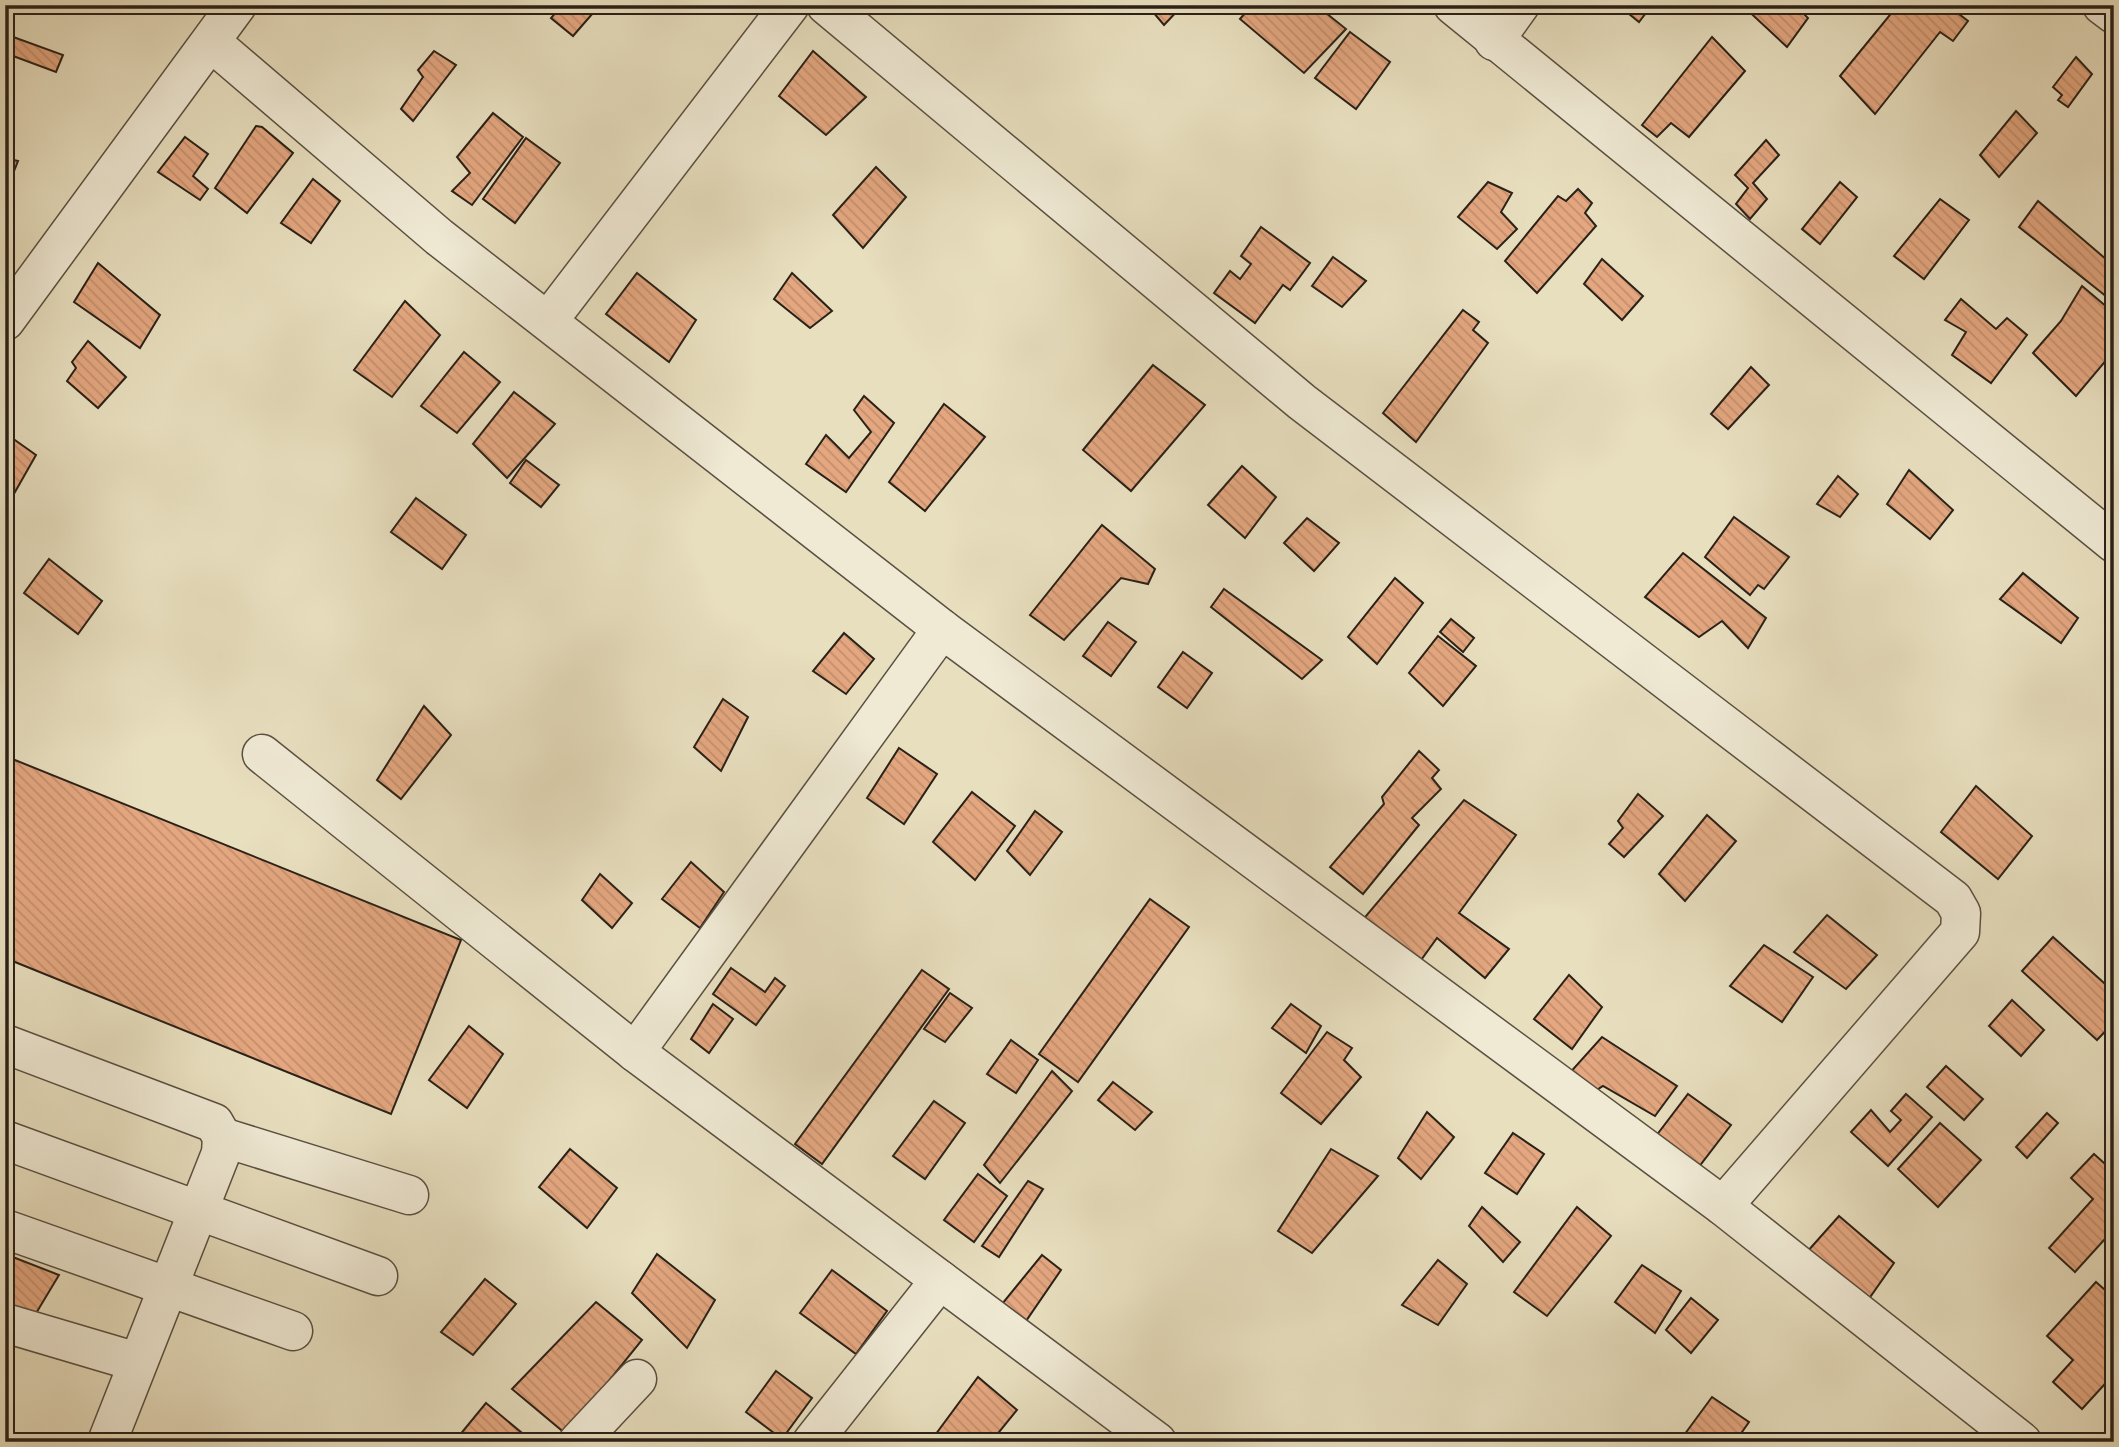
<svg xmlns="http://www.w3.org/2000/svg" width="2119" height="1447" viewBox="0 0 2119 1447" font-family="'Old Standard TT',serif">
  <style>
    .building { fill: url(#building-back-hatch); stroke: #2a2118; stroke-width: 2 }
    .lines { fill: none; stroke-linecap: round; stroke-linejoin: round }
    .minor-casing { stroke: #5a5042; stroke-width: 41 }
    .minor { stroke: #f0ead5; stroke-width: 38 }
  </style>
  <defs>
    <pattern id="building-back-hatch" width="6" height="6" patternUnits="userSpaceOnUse" patternTransform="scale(1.75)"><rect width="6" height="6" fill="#e4a780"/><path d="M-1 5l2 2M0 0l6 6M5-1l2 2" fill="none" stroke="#c48f6e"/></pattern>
  </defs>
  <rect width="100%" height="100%" fill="#e8dfbf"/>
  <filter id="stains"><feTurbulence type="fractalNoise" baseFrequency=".00286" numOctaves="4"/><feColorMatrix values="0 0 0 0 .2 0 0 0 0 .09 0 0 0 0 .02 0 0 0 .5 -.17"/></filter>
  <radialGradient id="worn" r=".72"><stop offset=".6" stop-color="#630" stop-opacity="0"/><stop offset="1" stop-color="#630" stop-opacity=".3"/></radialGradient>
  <g class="building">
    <polygon points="562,5 600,5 573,36 551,18"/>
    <polygon points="1147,5 1183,5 1164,25"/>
    <polygon points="1252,5 1316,5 1346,29 1304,73 1240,19"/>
    <polygon points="1618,5 1652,5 1639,22"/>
    <polygon points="1742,5 1795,5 1808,18 1787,47"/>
    <polygon points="1898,5 1947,5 1968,21 1953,41 1940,32 1875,114 1840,76"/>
    <polygon points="1350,32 1390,62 1356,109 1315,78"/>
    <polygon points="5,34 63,55 56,72 5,53"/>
    <polygon points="1712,37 1745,71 1689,137 1671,123 1657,137 1642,125"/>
    <polygon points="434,51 456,65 413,121 401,109 423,77 418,70"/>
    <polygon points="813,51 866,97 826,135 779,96"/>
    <polygon points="2076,57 2092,74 2068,107 2058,100 2062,95 2053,87"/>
    <polygon points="2016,111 2037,133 1999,177 1980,155"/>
    <polygon points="493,113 523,137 472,205 452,191 470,173 457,157"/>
    <polygon points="256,126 262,127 293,153 247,213 215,188"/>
    <polygon points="185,137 208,154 193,176 208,189 200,200 158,172"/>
    <polygon points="526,138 560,163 515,223 483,199"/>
    <polygon points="1766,140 1779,155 1753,183 1767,199 1750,219 1736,204 1748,188 1735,175"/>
    <polygon points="5,158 18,161 5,194"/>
    <polygon points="876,167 906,197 863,248 833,215"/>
    <polygon points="313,179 340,201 311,243 281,223"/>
    <polygon points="1488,182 1512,193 1501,212 1517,229 1497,249 1458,217"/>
    <polygon points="1840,182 1857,197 1820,244 1802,229"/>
    <polygon points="1578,189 1592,203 1585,213 1596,226 1537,293 1505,261 1558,196 1566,201"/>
    <polygon points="1940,199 1969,220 1924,279 1894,256"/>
    <polygon points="2038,201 2114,266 2112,301 2019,227"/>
    <polygon points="1261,227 1310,263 1290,290 1283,285 1255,323 1214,293 1230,271 1240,279 1251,264 1241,256"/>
    <polygon points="1333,257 1366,281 1342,307 1312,286"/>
    <polygon points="1602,259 1643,296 1622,320 1584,284"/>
    <polygon points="98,263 160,315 140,348 74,302"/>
    <polygon points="637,273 696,320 669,362 606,314"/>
    <polygon points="792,273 832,311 810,328 774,299"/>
    <polygon points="2082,286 2114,313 2114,351 2076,396 2033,353 2061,321"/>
    <polygon points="1961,299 1996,329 2007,318 2027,335 1991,383 1952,355 1966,332 1945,320"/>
    <polygon points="405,301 440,335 392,397 354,370"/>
    <polygon points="1463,310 1479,322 1473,330 1488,343 1416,442 1383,413"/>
    <polygon points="88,341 126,377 98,408 67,381 76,368 72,362"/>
    <polygon points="464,352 500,382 457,433 421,406"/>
    <polygon points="1153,365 1205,405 1131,491 1083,450"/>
    <polygon points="1751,367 1769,385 1728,429 1711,414"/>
    <polygon points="514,392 555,424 507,478 473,444"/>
    <polygon points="864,396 894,423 846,492 806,464 826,435 849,458 871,432 854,410"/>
    <polygon points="944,404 985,437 925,511 889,482"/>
    <polygon points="5,433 36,455 11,499 5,495"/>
    <polygon points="526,460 559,485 541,507 510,483"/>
    <polygon points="1242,466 1276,497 1245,538 1208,505"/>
    <polygon points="1909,470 1953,510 1930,539 1887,504"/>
    <polygon points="1838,476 1858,494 1840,517 1817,504"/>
    <polygon points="416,498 466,535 442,569 391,532"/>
    <polygon points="1734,517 1789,557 1764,589 1758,585 1750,595 1705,557"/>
    <polygon points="1307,518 1339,543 1314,571 1284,543"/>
    <polygon points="1102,525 1155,569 1148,584 1121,578 1064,640 1030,615"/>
    <polygon points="1683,553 1766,618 1748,648 1722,621 1699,637 1645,597"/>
    <polygon points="49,559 102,601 78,634 24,593"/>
    <polygon points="2023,573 2078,618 2061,643 2000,599"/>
    <polygon points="1395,578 1423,603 1377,664 1348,637"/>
    <polygon points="1224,589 1322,660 1302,679 1211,607"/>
    <polygon points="1451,619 1474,638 1463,652 1440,632"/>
    <polygon points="1108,622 1136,642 1111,676 1083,656"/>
    <polygon points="844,633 874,659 846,694 813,671"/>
    <polygon points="1438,636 1476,666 1443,706 1409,673"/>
    <polygon points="1183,652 1212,673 1187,708 1158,687"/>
    <polygon points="723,699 748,717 721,771 694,747"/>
    <polygon points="424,706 451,735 401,799 377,780"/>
    <polygon points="899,748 937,774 904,824 867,798"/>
    <polygon points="1419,751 1439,770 1432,778 1441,789 1412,818 1419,825 1363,894 1330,867 1384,804 1382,797"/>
    <polygon points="5,756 461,940 391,1114 5,958"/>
    <polygon points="1976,786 2032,836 1998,879 1941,832"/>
    <polygon points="972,792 1015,826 975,880 933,842"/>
    <polygon points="1638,794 1663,816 1624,857 1609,844 1623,828 1618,821"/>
    <polygon points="1464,800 1516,835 1459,913 1509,949 1485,978 1437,938 1416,967 1360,923"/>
    <polygon points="1035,811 1062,832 1030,875 1007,851"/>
    <polygon points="1707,815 1736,841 1685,901 1659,874"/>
    <polygon points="691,862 724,892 700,928 662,899"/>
    <polygon points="600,874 632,903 612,928 582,900"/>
    <polygon points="1150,899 1189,927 1078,1082 1039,1054"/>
    <polygon points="1827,915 1877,955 1846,989 1794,952"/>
    <polygon points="2053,937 2114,992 2114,1022 2097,1040 2022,971"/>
    <polygon points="1764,945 1813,977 1782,1022 1730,986"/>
    <polygon points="731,968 765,992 775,978 785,986 756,1025 713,994"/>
    <polygon points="922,970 949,989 822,1164 795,1144"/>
    <polygon points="1569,975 1602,1007 1572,1049 1534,1019"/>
    <polygon points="950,993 972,1008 945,1042 924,1029"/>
    <polygon points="2012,1000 2044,1030 2021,1056 1989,1026"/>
    <polygon points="713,1004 733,1019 709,1053 691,1039"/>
    <polygon points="1291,1004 1321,1026 1306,1053 1272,1028"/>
    <polygon points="469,1026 503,1054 467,1108 429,1080"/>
    <polygon points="1327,1032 1352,1048 1344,1060 1361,1077 1321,1124 1281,1093"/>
    <polygon points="1602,1037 1677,1086 1655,1116 1603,1086 1589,1095 1566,1077"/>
    <polygon points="1011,1040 1038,1060 1016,1093 987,1074"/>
    <polygon points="1946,1066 1983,1099 1964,1120 1927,1087"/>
    <polygon points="1052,1071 1072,1091 1000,1183 984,1165"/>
    <polygon points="1113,1082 1152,1112 1135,1130 1098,1100"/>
    <polygon points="1688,1094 1731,1125 1698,1168 1656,1136"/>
    <polygon points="1906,1094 1932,1117 1888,1166 1851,1132 1871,1110 1890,1132 1901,1120 1891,1111"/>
    <polygon points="934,1101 965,1123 925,1179 893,1156"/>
    <polygon points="1427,1112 1454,1137 1421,1179 1398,1158"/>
    <polygon points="2047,1113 2058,1123 2027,1158 2016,1147"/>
    <polygon points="1940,1123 1981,1160 1938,1207 1898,1169"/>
    <polygon points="1513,1133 1544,1154 1517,1194 1485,1173"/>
    <polygon points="570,1149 617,1188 587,1228 539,1187"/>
    <polygon points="1331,1149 1378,1176 1312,1253 1278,1231"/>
    <polygon points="2094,1154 2114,1172 2114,1229 2075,1272 2049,1248 2093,1199 2071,1178"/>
    <polygon points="978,1174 1007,1196 974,1242 944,1220"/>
    <polygon points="1028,1181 1043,1189 999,1257 982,1246"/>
    <polygon points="1482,1207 1520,1242 1503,1262 1469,1226"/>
    <polygon points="1577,1207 1611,1236 1547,1316 1514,1292"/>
    <polygon points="1839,1216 1894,1263 1866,1303 1807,1252"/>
    <polygon points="5,1254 59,1275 32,1320 5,1309"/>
    <polygon points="657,1254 715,1300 687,1348 632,1293"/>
    <polygon points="1042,1255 1061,1270 1026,1321 1002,1304"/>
    <polygon points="1438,1260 1467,1284 1438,1325 1402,1305"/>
    <polygon points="1642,1265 1681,1291 1655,1333 1615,1302"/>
    <polygon points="832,1270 887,1311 856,1354 800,1313"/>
    <polygon points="485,1279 516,1304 473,1355 441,1332"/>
    <polygon points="2096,1282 2114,1298 2114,1374 2082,1409 2053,1382 2073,1360 2047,1336"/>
    <polygon points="1691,1298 1718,1320 1691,1353 1666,1330"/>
    <polygon points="596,1302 642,1340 566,1434 512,1389"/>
    <polygon points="776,1371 812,1398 782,1439 746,1412"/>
    <polygon points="978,1377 1017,1410 991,1442 930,1442"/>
    <polygon points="1712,1397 1749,1422 1735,1442 1679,1442"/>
    <polygon points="486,1403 528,1438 525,1442 454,1442"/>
  </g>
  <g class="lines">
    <g class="minor-casing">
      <g id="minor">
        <polyline points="826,5 1302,402 1953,899 1961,913 1960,932 1723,1206"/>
        <polyline points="1453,5 2114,543"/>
        <polyline points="2102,5 2114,14"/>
        <polyline points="1494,41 1520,5"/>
        <polyline points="211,42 439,237 942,629 1723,1206 2022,1442"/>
        <polyline points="5,321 237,5"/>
        <polyline points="548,321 790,5"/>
        <polyline points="262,754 635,1052 1157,1442"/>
        <polyline points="5,1044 214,1123 222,1137 221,1153 107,1442"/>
        <polyline points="635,1052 942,629"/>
        <polyline points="222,1137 409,1195"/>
        <polyline points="5,1140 378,1276"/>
        <polyline points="5,1229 293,1331"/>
        <polyline points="5,1323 137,1362"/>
        <polyline points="578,1442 637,1379"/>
        <polyline points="812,1442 940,1280"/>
      </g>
    </g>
    <use href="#minor" class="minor"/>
  </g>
  <rect width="2119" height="1447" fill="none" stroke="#e8dfbf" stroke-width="28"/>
  <rect x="7" y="7" width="2105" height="1433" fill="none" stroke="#2a2118" stroke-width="3.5"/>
  <rect x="14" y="14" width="2091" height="1419" fill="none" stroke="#2a2118" stroke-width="2"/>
  <rect width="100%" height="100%" filter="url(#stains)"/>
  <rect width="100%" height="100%" fill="url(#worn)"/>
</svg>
